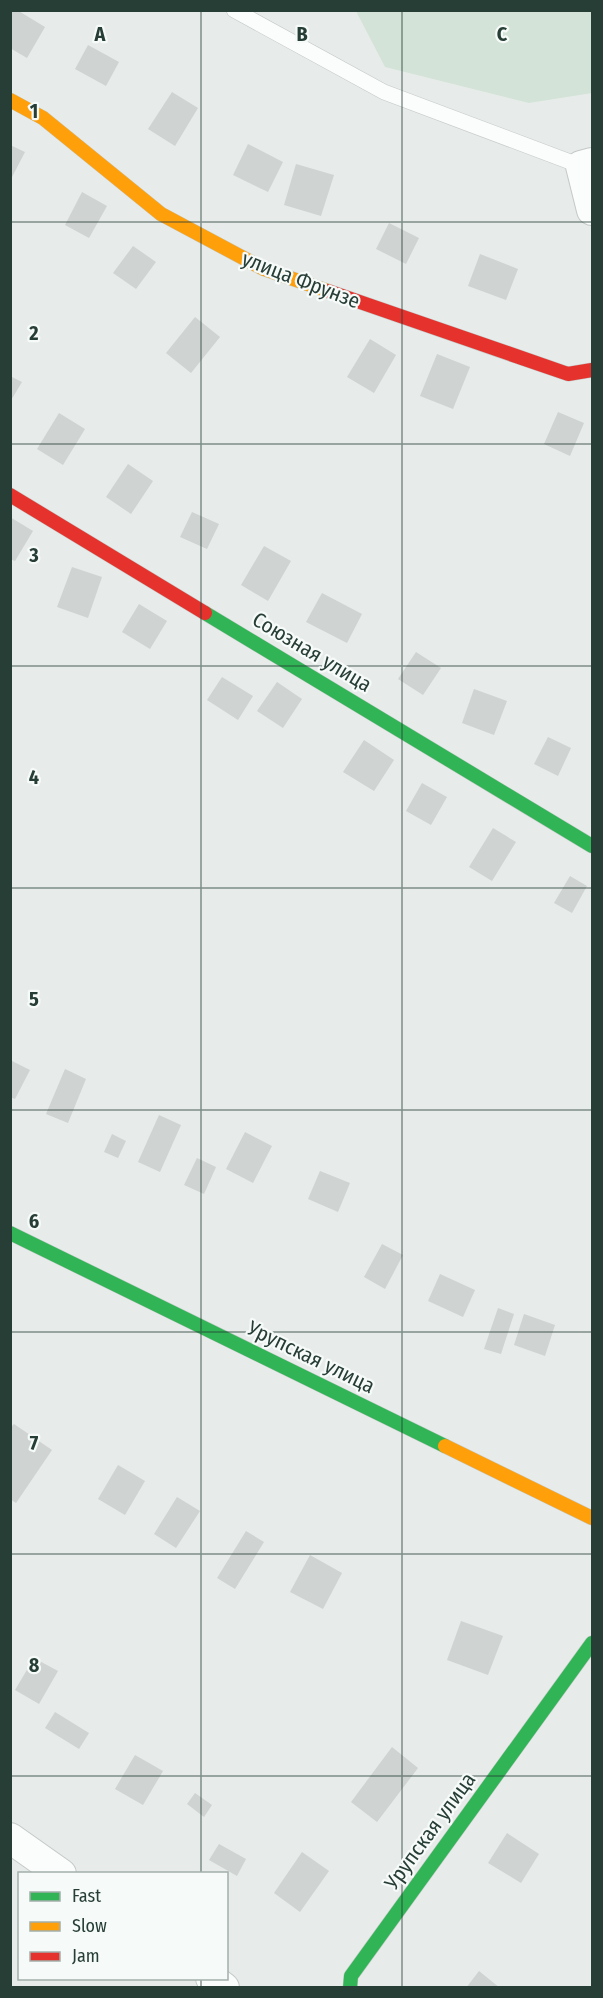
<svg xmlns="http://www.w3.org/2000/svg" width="603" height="1998" viewBox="0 0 603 1998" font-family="'Fira Sans Condensed',sans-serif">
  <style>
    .green { fill: #d3e3d7 }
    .building { fill: #cfd3d1 }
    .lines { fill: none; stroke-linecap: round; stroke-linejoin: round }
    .lane-casing { stroke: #c4c9c7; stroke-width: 16 }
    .street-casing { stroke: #c4c9c7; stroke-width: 32 }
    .fast-casing { stroke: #c3c9c7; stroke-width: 15 }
    .slow-casing { stroke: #c3c9c7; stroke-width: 15 }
    .jam-casing { stroke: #c3c9c7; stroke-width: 15 }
    .lane { stroke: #fbfcfc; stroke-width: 15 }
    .street { stroke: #fbfcfc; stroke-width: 30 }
    .fast { stroke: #30b455; stroke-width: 14 }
    .slow { stroke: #ff9f0a; stroke-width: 14 }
    .jam { stroke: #e5322d; stroke-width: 14 }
    .grid { fill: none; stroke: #273e36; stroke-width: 1.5; stroke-opacity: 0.55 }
    .labels { text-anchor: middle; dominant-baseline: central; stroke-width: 4.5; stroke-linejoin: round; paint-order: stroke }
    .street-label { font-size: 21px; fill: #273e36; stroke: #f6faf8 }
    .grid-label { font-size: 20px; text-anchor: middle; font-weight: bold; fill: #273e36; stroke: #f6faf8; stroke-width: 4.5; stroke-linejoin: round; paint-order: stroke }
  </style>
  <rect width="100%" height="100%" fill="#e7ecea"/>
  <polygon class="green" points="352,11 592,11 592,93 529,103 385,67 356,11"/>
  <g class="building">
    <polygon points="10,10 17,10 45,27 27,58 10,48"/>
    <polygon points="88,45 119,62 106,86 75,69"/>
    <polygon points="172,92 198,108 175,146 148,129"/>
    <polygon points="248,144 283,162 268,192 233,175"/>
    <polygon points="10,145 25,152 10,181"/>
    <polygon points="296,164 334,175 321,216 284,205"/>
    <polygon points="82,192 107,206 89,238 65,225"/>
    <polygon points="389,223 419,238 406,264 376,249"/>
    <polygon points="133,246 156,262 136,289 113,273"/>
    <polygon points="480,254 518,269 506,300 468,286"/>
    <polygon points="195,317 220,337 191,373 166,353"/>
    <polygon points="370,339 396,355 374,393 347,377"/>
    <polygon points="437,354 470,367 453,409 420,396"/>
    <polygon points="10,376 22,382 10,402"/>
    <polygon points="558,412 584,423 570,456 544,444"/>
    <polygon points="59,413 85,429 63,465 37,449"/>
    <polygon points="128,464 153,481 131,514 106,497"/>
    <polygon points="192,512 219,524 207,549 180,537"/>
    <polygon points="10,517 33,531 15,561 10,559"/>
    <polygon points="264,546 291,561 268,601 241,585"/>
    <polygon points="72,567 102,577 88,618 57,607"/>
    <polygon points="322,593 362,614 347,643 306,622"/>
    <polygon points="139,604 167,621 150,649 122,632"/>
    <polygon points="416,652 441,668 423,695 398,679"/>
    <polygon points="222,677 253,696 238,720 207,700"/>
    <polygon points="277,682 302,699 283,728 257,711"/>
    <polygon points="474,689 507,701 494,735 462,723"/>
    <polygon points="548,737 571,748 558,776 534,764"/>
    <polygon points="364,740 394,760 374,791 343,772"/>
    <polygon points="422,783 447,797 431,825 406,811"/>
    <polygon points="493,828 516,842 492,881 469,867"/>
    <polygon points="570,876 587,886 572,913 554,903"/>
    <polygon points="10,1060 30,1070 15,1099 10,1097"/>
    <polygon points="65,1069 86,1079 68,1123 46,1114"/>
    <polygon points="159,1115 181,1125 160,1172 138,1162"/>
    <polygon points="245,1132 272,1146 253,1183 226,1169"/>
    <polygon points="112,1134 126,1141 118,1158 104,1152"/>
    <polygon points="197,1158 216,1167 204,1194 184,1185"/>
    <polygon points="320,1171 350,1183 338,1212 308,1199"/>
    <polygon points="382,1244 403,1255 385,1289 364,1277"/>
    <polygon points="440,1274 475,1290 463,1317 428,1301"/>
    <polygon points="498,1308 514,1314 501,1354 484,1349"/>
    <polygon points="524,1314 555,1325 545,1356 514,1345"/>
    <polygon points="14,1424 52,1450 16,1503 10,1499 10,1428"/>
    <polygon points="118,1465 145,1481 125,1515 98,1499"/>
    <polygon points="177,1497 200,1511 176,1548 154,1534"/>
    <polygon points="246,1531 264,1542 235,1589 217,1578"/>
    <polygon points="310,1555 342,1573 323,1609 290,1592"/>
    <polygon points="461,1621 503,1636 488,1675 447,1660"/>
    <polygon points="34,1658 58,1671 39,1704 15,1690"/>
    <polygon points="55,1712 89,1733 79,1749 45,1728"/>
    <polygon points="392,1747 418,1768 377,1822 351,1802"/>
    <polygon points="135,1755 163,1771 143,1805 115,1789"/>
    <polygon points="195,1793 212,1805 204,1817 187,1804"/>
    <polygon points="507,1833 539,1854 521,1883 488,1863"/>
    <polygon points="219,1844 246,1859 237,1876 209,1860"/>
    <polygon points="302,1852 329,1871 300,1912 274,1893"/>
    <polygon points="479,1971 500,1988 466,1988"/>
  </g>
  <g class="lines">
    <g class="lane-casing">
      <polyline id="lane" points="234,10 384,92 581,166"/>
    </g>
    <g class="street-casing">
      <g id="street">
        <polyline points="592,163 581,166 592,210"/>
        <polyline points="10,1838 61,1874"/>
        <polyline points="211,1978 224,1988"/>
      </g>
    </g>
    <g class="fast-casing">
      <g id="fast">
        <polyline points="205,613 592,846"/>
        <polyline points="10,1233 445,1446"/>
        <polyline points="350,1988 351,1976 592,1643"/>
      </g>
    </g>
    <g class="slow-casing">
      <g id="slow">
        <polyline points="10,100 43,118 161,214 264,269 328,291"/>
        <polyline points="445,1446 592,1518"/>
      </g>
    </g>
    <g class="jam-casing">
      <g id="jam">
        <polyline points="328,291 568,374 592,370"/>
        <polyline points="10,495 205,613"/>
      </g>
    </g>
    <use href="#lane" class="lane"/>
    <use href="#street" class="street"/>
    <use href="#fast" class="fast"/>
    <use href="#slow" class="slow"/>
    <use href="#jam" class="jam"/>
  </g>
  <path class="grid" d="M201,10V1874M402,10V1988M10,222H592M10,444H592M10,666H592M10,888H592M10,1110H592M10,1332H592M10,1554H592M10,1776H592M201,1978V1988"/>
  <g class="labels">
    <g class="street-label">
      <text transform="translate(301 280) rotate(21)">улица Фрунзе</text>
      <text transform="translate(312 652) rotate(31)">Союзная улица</text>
      <text transform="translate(311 1357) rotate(26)">Урупская улица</text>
      <text transform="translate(430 1831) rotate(-54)">Урупская улица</text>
    </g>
  </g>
  <g class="grid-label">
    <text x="100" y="41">A</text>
    <text x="302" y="41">B</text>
    <text x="502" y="41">C</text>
    <text x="34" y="118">1</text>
    <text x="34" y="340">2</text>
    <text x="34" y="562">3</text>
    <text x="34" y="784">4</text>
    <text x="34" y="1006">5</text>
    <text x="34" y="1228">6</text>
    <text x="34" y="1450">7</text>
    <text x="34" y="1672">8</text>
  </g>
  <rect width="603" height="1998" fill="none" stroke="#273e36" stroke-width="24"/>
  <rect x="18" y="1872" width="210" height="108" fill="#f6faf8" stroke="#a3afaa" stroke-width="1.5"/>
  <rect x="30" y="1892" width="30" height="9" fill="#30b455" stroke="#a3afaa" stroke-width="1.5"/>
  <text x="72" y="1902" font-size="18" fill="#273e36">Fast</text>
  <rect x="30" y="1922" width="30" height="9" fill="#ff9f0a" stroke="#a3afaa" stroke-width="1.5"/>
  <text x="72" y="1932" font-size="18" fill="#273e36">Slow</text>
  <rect x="30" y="1952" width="30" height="9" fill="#e5322d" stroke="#a3afaa" stroke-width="1.5"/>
  <text x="72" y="1962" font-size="18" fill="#273e36">Jam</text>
</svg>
